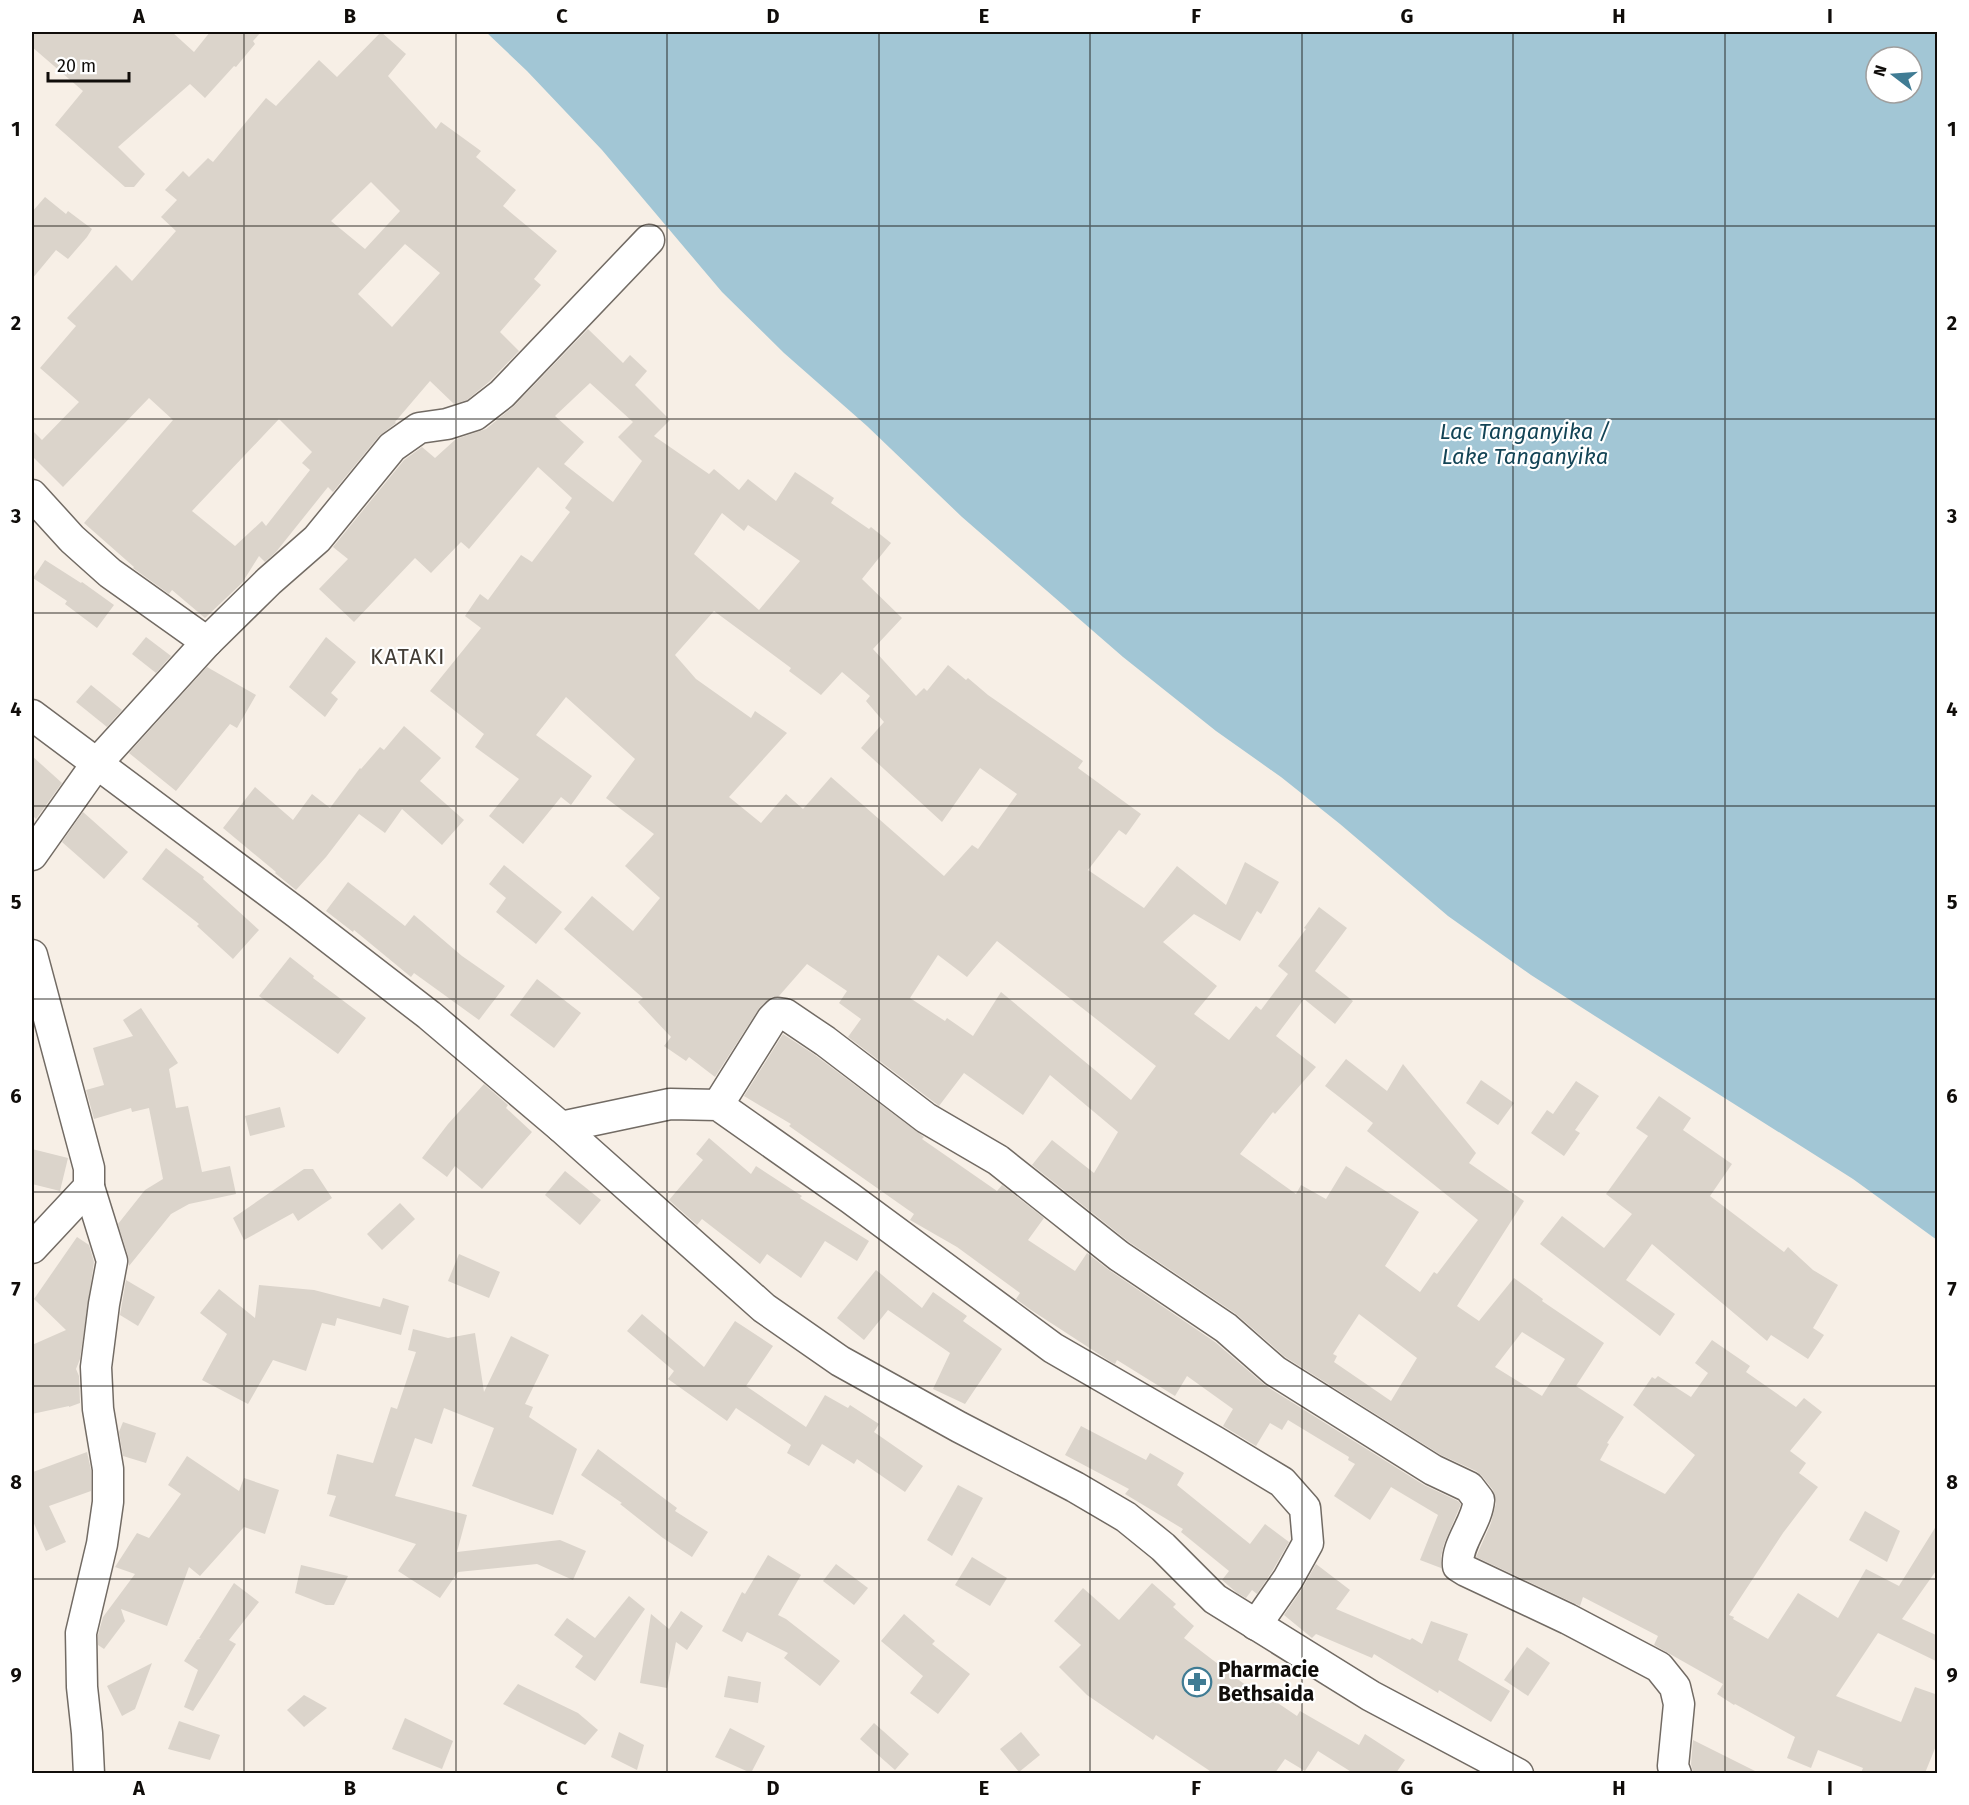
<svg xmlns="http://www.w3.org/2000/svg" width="1969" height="1805" viewBox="0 0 1969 1805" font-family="'Fira Sans',sans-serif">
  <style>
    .water { fill: #a2c6d5; fill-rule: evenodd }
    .building { fill: #dbd4cb; fill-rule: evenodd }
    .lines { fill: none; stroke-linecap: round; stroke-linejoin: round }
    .minor-casing { stroke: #726b64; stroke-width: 33 }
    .minor { stroke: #fff; stroke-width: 30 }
    .grid { fill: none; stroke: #100d0a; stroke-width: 1.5; stroke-opacity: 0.55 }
    .labels { text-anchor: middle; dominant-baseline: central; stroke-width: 4.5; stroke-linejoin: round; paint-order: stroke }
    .poi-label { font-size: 21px; font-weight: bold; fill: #100d0a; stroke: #fff; text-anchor: start }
    .water-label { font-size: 22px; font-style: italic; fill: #134456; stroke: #fff }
    .neighbourhood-label { font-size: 22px; letter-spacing: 1.5px; fill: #423c35; stroke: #fff }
    .neatline { fill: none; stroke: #100d0a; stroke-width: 2 }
    .grid-label { font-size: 20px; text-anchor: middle; font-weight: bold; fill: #100d0a }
  </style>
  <rect width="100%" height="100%" fill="#f7efe6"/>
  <path class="water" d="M486,32H1937V1240L1853,1179L1595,1016L1531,975L1448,916L1340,824L1281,777L1216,731L1123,657L962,517L867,426L784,353L722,292L602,150L527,71ZM1876,57H1912V93H1876Z"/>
  <g class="building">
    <polygon points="32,32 172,32 194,52 210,32 261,32 253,41 255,44 236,67 234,66 205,98 190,84 118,147 145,174 134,187 125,187 55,125 83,91 32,47"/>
    <path d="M381,32L406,54L388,76L436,129L441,122L481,151L476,157L516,190L503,206L557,251L534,279L541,285L500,332L519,351L490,381L467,400L454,404L430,381L395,422L396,423L379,436L333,492L328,487L276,552L265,562L259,556L242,583L205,618L172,590L169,594L133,568L134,567L84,523L173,420L149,398L63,487L32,456V430L42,440L79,402L40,368L76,326L67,318L116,265L132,281L176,231L161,217L177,200L165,190L183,171L189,177L208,158L213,162L266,98L276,106L319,60L337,77ZM371,182L400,211L365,249L331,221ZM405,244L440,273L392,327L358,294ZM279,419L312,452L302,463L310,470L266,526L262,521L235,546L192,511Z"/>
    <polygon points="45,197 66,214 68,211 92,229 87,237 68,259 56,250 32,279 32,212"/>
    <path d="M588,329L623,363L630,355L647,371L635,385L670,420L654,436L709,474L714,469L739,490L748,479L776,501L795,472L834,498L831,503L869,529L871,527L891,543L862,579L902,618L873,649L916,696L924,688L927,691L948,665L966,680L968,678L988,695L1083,761L1078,768L1141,814L1126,835L1119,830L1088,870L1144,908L1177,866L1226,905L1245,862L1279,882L1261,914L1257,911L1240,941L1194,914L1163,942L1217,986L1194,1014L1229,1040L1256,1006L1261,1010L1288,974L1278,966L1306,929L1304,928L1319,907L1347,928L1315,971L1353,1001L1335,1024L1304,999L1276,1036L1316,1067L1275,1114L1273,1112L1240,1154L1296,1194L1301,1185L1326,1199L1346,1166L1419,1212L1385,1266L1420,1292L1434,1272L1437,1274L1478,1220L1367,1131L1373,1123L1325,1086L1346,1059L1387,1091L1403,1064L1476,1153L1469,1163L1524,1201L1457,1306L1479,1321L1514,1278L1543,1299L1542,1301L1604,1343L1576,1386L1624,1417L1607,1443L1609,1444L1600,1460L1665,1494L1695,1455L1633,1405L1652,1377L1655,1379L1658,1376L1691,1397L1708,1373L1695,1363L1712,1340L1750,1366L1746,1372L1796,1407L1804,1398L1822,1412L1790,1451L1806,1463L1799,1473L1818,1487L1783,1533L1729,1615L1734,1617L1733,1619L1768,1639L1798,1593L1838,1618L1866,1569L1899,1586L1938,1523V1568L1902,1619L1938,1636V1662L1878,1633L1836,1696L1901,1722L1915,1687L1938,1695V1741L1925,1773H1861L1863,1768L1818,1750L1811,1768L1787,1758L1795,1737L1735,1704L1734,1705L1717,1694L1723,1684L1654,1645L1658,1636L1583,1597L1580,1606L1578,1605L1476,1557L1491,1523L1496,1503L1493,1490L1482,1476L1476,1471L1441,1455L1285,1357L1236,1314L1129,1242L1032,1165L1052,1140L1094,1173L1118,1132L1050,1075L1023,1115L964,1073L939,1106L848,1037L861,1019L839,1003L847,991L807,964L779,996L772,997L760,1007L715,1077L689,1057L686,1061L664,1046L671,1037L638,1002L643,998L564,929L592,896L633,931L660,898L625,866L654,834L606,798L635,759L566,697L536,735L592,776L571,805L561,797L523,844L489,816L519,779L475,747L484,734L430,691L481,628L465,616L480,594L488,600L521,555L532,562L570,512L565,508L572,498L538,467L469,549L461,542L431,573L415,558L354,622L319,589L348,559L333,547L404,460L422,447L435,458L456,439L486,429L514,406ZM590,383L633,422L618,437L642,461L613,502L564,464L584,442L555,416ZM722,513L744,531L748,525L800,561L759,610L694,554ZM714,611L791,668L789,671L821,695L842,672L870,696L866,701L884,722L861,748L942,822L980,768L1017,794L978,849L972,845L944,876L831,777L803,809L786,794L761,823L729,797L787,733L755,711L751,718L696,679L675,655ZM997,941L1156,1066L1131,1100L1001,992L973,1036L947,1018L945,1021L910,998L938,955L967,977ZM1359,1314L1417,1358L1391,1401L1334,1362L1337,1356L1333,1354ZM1522,1332L1565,1359L1542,1396L1495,1367Z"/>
    <polygon points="45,560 81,583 82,582 114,605 97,628 65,604 67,601 33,578"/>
    <polygon points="146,637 171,656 156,673 132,654"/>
    <polygon points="326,637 356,662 331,693 338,699 325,717 289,687"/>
    <polygon points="207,667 256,695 237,728 230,724 176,791 129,753"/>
    <polygon points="91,685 122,710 107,727 76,702"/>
    <polygon points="404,726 441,758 420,781 464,820 442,845 402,809 385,833 359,814 326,857 296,890 275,873 276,872 223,828 255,787 293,820 312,794 330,808 360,768 361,769 380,747 384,750"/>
    <polygon points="32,756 62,783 36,819 32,815"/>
    <polygon points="83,812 128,852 104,879 62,842"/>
    <polygon points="166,848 204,877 203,879 259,930 233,959 197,926 199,924 142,879"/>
    <polygon points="504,865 562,912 536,944 496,912 506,898 489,884"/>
    <polygon points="348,882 405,926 414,915 462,956 505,986 479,1020 414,973 411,977 354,930 353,932 326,911"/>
    <polygon points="290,957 314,976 313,978 366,1018 338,1054 259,996"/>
    <polygon points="537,979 581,1013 554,1048 510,1015"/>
    <polygon points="141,1008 178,1063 169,1069 176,1108 188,1106 202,1172 230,1166 236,1194 189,1204 171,1214 129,1266 128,1256 118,1224 145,1190 163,1179 149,1108 132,1112 131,1108 94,1119 86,1090 104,1085 93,1048 133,1036 123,1020"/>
    <polygon points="783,1034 815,1055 924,1137 922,1139 997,1191 1002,1185 1044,1218 1028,1240 1075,1271 1087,1253 1109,1270 1215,1342 1266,1386 1424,1485 1458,1501 1461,1504 1444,1544 1441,1557 1441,1568 1420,1560 1438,1515 1391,1487 1370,1520 1334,1496 1355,1464 1348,1460 1349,1457 1288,1420 1282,1430 1270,1423 1256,1446 1223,1426 1233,1409 1187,1376 1175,1396 1117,1360 1115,1364 1111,1362 1031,1310 1016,1299 1020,1293 957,1247 910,1220 914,1214 789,1126 791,1124 744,1096"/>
    <polygon points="1481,1080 1514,1103 1498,1125 1466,1103"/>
    <polygon points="1576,1081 1599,1096 1575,1130 1580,1133 1564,1156 1531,1133 1547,1110 1553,1114"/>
    <polygon points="484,1084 508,1105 506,1108 532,1132 482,1189 455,1166 447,1177 422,1158 448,1124"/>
    <polygon points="1659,1096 1691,1118 1683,1130 1732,1164 1710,1196 1784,1252 1788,1247 1813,1270 1838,1285 1813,1328 1824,1335 1808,1359 1771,1335 1767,1341 1652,1244 1626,1280 1675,1314 1660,1336 1540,1244 1562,1216 1604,1248 1632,1214 1606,1194 1648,1136 1636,1128"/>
    <polygon points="280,1107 285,1127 250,1136 245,1116"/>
    <polygon points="709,1138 751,1174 756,1166 802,1196 800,1198 869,1241 857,1261 825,1241 801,1278 767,1254 760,1264 702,1219 697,1225 669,1200 703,1160 696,1154"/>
    <polygon points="32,1149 68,1158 60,1191 32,1184"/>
    <polygon points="304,1169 313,1169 332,1198 298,1221 293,1213 244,1240 233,1218"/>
    <polygon points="565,1171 601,1200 580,1225 545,1195"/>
    <polygon points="400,1203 415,1219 382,1250 367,1234"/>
    <polygon points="77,1237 89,1245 94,1262 80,1359 76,1369 79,1376 80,1403 69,1407 69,1406 32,1414 32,1345 66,1330 34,1299"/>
    <polygon points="459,1254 500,1272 489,1298 448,1281"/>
    <polygon points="876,1270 922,1308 933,1292 967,1316 963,1321 1002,1349 965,1404 933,1389 950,1353 888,1310 864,1340 837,1318"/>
    <polygon points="126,1280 155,1297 138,1326 120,1315"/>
    <polygon points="259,1285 314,1290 380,1307 383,1298 409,1306 401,1335 337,1318 335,1326 322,1323 306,1371 273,1360 248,1404 202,1380 227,1334 200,1313 219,1289 255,1318"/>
    <polygon points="642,1314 704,1367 735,1321 773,1346 746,1386 806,1427 825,1395 848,1408 850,1405 879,1424 874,1432 923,1466 905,1492 857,1459 854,1464 822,1444 809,1466 787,1453 791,1445 736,1408 727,1421 668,1379 674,1371 627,1331"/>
    <polygon points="413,1329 448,1338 475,1333 484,1392 511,1336 549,1355 525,1404 533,1407 529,1417 577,1449 553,1515 472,1486 494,1428 444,1408 432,1444 415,1438 395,1496 467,1515 457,1552 560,1540 586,1551 573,1580 537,1564 458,1572 440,1598 398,1571 416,1544 329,1516 336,1496 327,1494 337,1454 373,1463 391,1407 397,1409 416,1352 408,1350"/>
    <polygon points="123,1422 156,1433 146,1463 123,1456 119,1432"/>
    <polygon points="1081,1426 1146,1460 1150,1453 1184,1473 1177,1485 1250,1544 1265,1524 1289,1542 1273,1570 1257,1594 1252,1590 1246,1598 1237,1593 1222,1580 1229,1571 1181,1532 1183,1529 1125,1494 1129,1489 1065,1455"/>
    <polygon points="598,1449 677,1508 675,1511 708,1532 692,1557 663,1538 620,1504 622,1503 581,1475"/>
    <polygon points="87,1452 91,1470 91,1491 49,1506 66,1542 46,1551 32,1519 32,1468 33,1472"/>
    <polygon points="187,1456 239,1491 244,1478 279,1490 265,1534 244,1527 200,1576 189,1567 167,1626 121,1609 125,1621 104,1649 98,1645 98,1635 103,1617 135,1574 115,1567 137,1533 149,1538 181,1494 168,1485"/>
    <polygon points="958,1485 983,1498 952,1556 927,1540"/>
    <polygon points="1865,1511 1900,1531 1887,1562 1849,1540"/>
    <polygon points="768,1555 801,1575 778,1615 786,1619 840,1661 820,1686 784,1658 788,1653 747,1632 742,1642 722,1631 742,1592 745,1594"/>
    <polygon points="972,1557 1007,1578 990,1606 955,1585"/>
    <polygon points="836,1564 868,1588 854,1605 823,1581"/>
    <polygon points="1316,1564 1350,1590 1336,1609 1410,1640 1412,1638 1422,1644 1431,1621 1468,1634 1458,1660 1510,1691 1491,1722 1439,1690 1438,1693 1374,1654 1372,1658 1316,1634 1312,1638 1284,1615 1302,1589"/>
    <polygon points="301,1565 348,1576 334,1605 326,1605 295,1593"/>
    <polygon points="234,1583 259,1602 229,1640 236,1644 193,1711 184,1707 198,1670 184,1661 197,1640 201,1638 199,1638"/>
    <polygon points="1152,1583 1176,1604 1173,1607 1194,1626 1184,1638 1252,1690 1254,1687 1297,1716 1300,1711 1359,1745 1365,1734 1405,1760 1396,1773 1353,1773 1318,1751 1305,1771 1285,1759 1275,1773 1213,1773 1156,1735 1153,1740 1087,1695 1059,1667 1081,1645 1054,1621 1083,1588 1119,1620"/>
    <polygon points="629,1596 645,1609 595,1681 575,1667 583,1656 554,1635 567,1618 595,1638"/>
    <polygon points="681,1611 703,1626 687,1650 676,1642 667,1688 640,1683 651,1614 669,1629"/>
    <polygon points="904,1614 935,1641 932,1644 970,1674 938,1714 910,1693 923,1676 881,1641"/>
    <polygon points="1527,1647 1550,1663 1528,1696 1504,1680"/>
    <polygon points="152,1663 135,1709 122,1716 107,1686"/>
    <polygon points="728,1676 761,1682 758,1703 724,1697"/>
    <polygon points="518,1684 578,1713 598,1730 585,1745 503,1704"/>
    <polygon points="304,1695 327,1708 304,1727 287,1710"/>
    <polygon points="405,1718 453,1741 442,1769 392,1749"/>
    <polygon points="179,1721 220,1735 210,1760 168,1749"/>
    <polygon points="874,1723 909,1754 895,1770 860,1739"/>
    <polygon points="730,1728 765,1746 751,1773 715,1757"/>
    <polygon points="619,1732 644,1745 637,1770 611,1757"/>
    <polygon points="1021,1732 1040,1755 1019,1772 1000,1749"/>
    <polygon points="1693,1740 1759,1773 1696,1773 1693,1772 1691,1764"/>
  </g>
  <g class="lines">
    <g class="minor-casing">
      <g id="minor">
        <polyline points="32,495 72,539 110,573 207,642"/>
        <polyline points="32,715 297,913 429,1015 561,1127 764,1308 840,1361 959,1427 1075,1487 1126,1517 1163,1547 1215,1599 1371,1696 1518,1774"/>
        <polyline points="32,855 97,763 207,642 269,581 317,539 392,447 419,428 447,424 475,415 502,394 649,240"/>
        <polyline points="32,955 89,1168 89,1187 32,1248"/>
        <path d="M718,1105L772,1019L778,1013L785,1014L825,1041L926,1118L998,1160L1119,1256L1226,1328L1275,1371L1433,1470L1469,1487L1479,1500C1477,1523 1456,1544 1458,1566L1466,1571L1568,1619L1659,1667L1675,1687L1679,1704L1673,1766L1676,1774"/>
        <polyline points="561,1127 670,1104 718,1105 850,1198 1053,1348 1214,1441 1282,1482 1305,1508 1308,1543 1288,1579 1256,1625"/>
        <polyline points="89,1774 87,1733 82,1687 81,1633 102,1544 108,1502 108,1469 98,1409 96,1367 104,1304 112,1261 89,1187"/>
      </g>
    </g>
    <use href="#minor" class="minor"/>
  </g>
  <path class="grid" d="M244,32V1774M456,32V1774M667,32V1774M879,32V1774M1090,32V1774M1302,32V1774M1513,32V1774M1725,32V1774M32,226H1938M32,419H1938M32,613H1938M32,806H1938M32,999H1938M32,1192H1938M32,1386H1938M32,1579H1938"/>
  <defs>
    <g id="pharmacy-ring" transform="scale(1.5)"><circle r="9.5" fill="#fff" stroke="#407c94" stroke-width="1.5"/><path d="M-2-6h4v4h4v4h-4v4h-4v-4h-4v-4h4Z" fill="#407c94"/></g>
  </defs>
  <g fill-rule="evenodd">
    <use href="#pharmacy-ring" x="1197" y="1682"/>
  </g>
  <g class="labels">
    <g class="poi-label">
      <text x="1218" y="1670">Pharmacie<tspan x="1218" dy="24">Bethsaida</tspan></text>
    </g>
    <g class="water-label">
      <text x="1525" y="431">Lac Tanganyika /<tspan x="1525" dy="25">Lake Tanganyika</tspan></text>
    </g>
    <g class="neighbourhood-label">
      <text x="408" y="656">KATAKI</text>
    </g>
  </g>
  <rect width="1969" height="1805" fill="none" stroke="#ffffff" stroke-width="66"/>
  <g transform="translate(1894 75) rotate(287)"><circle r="28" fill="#ffffff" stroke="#9f9e9d" stroke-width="1.5"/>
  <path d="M0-4.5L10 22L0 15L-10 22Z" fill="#407c94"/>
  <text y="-9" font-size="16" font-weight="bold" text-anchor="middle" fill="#100d0a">N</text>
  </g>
  <path d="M48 72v9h81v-9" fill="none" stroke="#100d0a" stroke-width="3"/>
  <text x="57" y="72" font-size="18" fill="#100d0a" stroke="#ffffff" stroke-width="4.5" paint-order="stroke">20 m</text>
  <rect x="33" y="33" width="1903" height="1739" class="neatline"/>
  <g class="grid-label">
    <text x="139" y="23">A</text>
    <text x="350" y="23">B</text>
    <text x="562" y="23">C</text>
    <text x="773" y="23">D</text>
    <text x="984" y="23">E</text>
    <text x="1196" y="23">F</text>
    <text x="1407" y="23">G</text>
    <text x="1619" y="23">H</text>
    <text x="1830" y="23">I</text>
    <text x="16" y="136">1</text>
    <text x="1952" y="136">1</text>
    <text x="16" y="330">2</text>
    <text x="1952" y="330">2</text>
    <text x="16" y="523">3</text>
    <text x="1952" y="523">3</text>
    <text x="16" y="716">4</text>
    <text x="1952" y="716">4</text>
    <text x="16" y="909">5</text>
    <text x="1952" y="909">5</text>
    <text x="16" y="1103">6</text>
    <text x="1952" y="1103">6</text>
    <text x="16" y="1296">7</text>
    <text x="1952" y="1296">7</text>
    <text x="16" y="1489">8</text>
    <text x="1952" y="1489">8</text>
    <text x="16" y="1682">9</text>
    <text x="1952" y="1682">9</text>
    <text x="139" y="1795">A</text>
    <text x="350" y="1795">B</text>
    <text x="562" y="1795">C</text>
    <text x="773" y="1795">D</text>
    <text x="984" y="1795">E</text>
    <text x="1196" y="1795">F</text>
    <text x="1407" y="1795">G</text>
    <text x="1619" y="1795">H</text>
    <text x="1830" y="1795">I</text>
  </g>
</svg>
